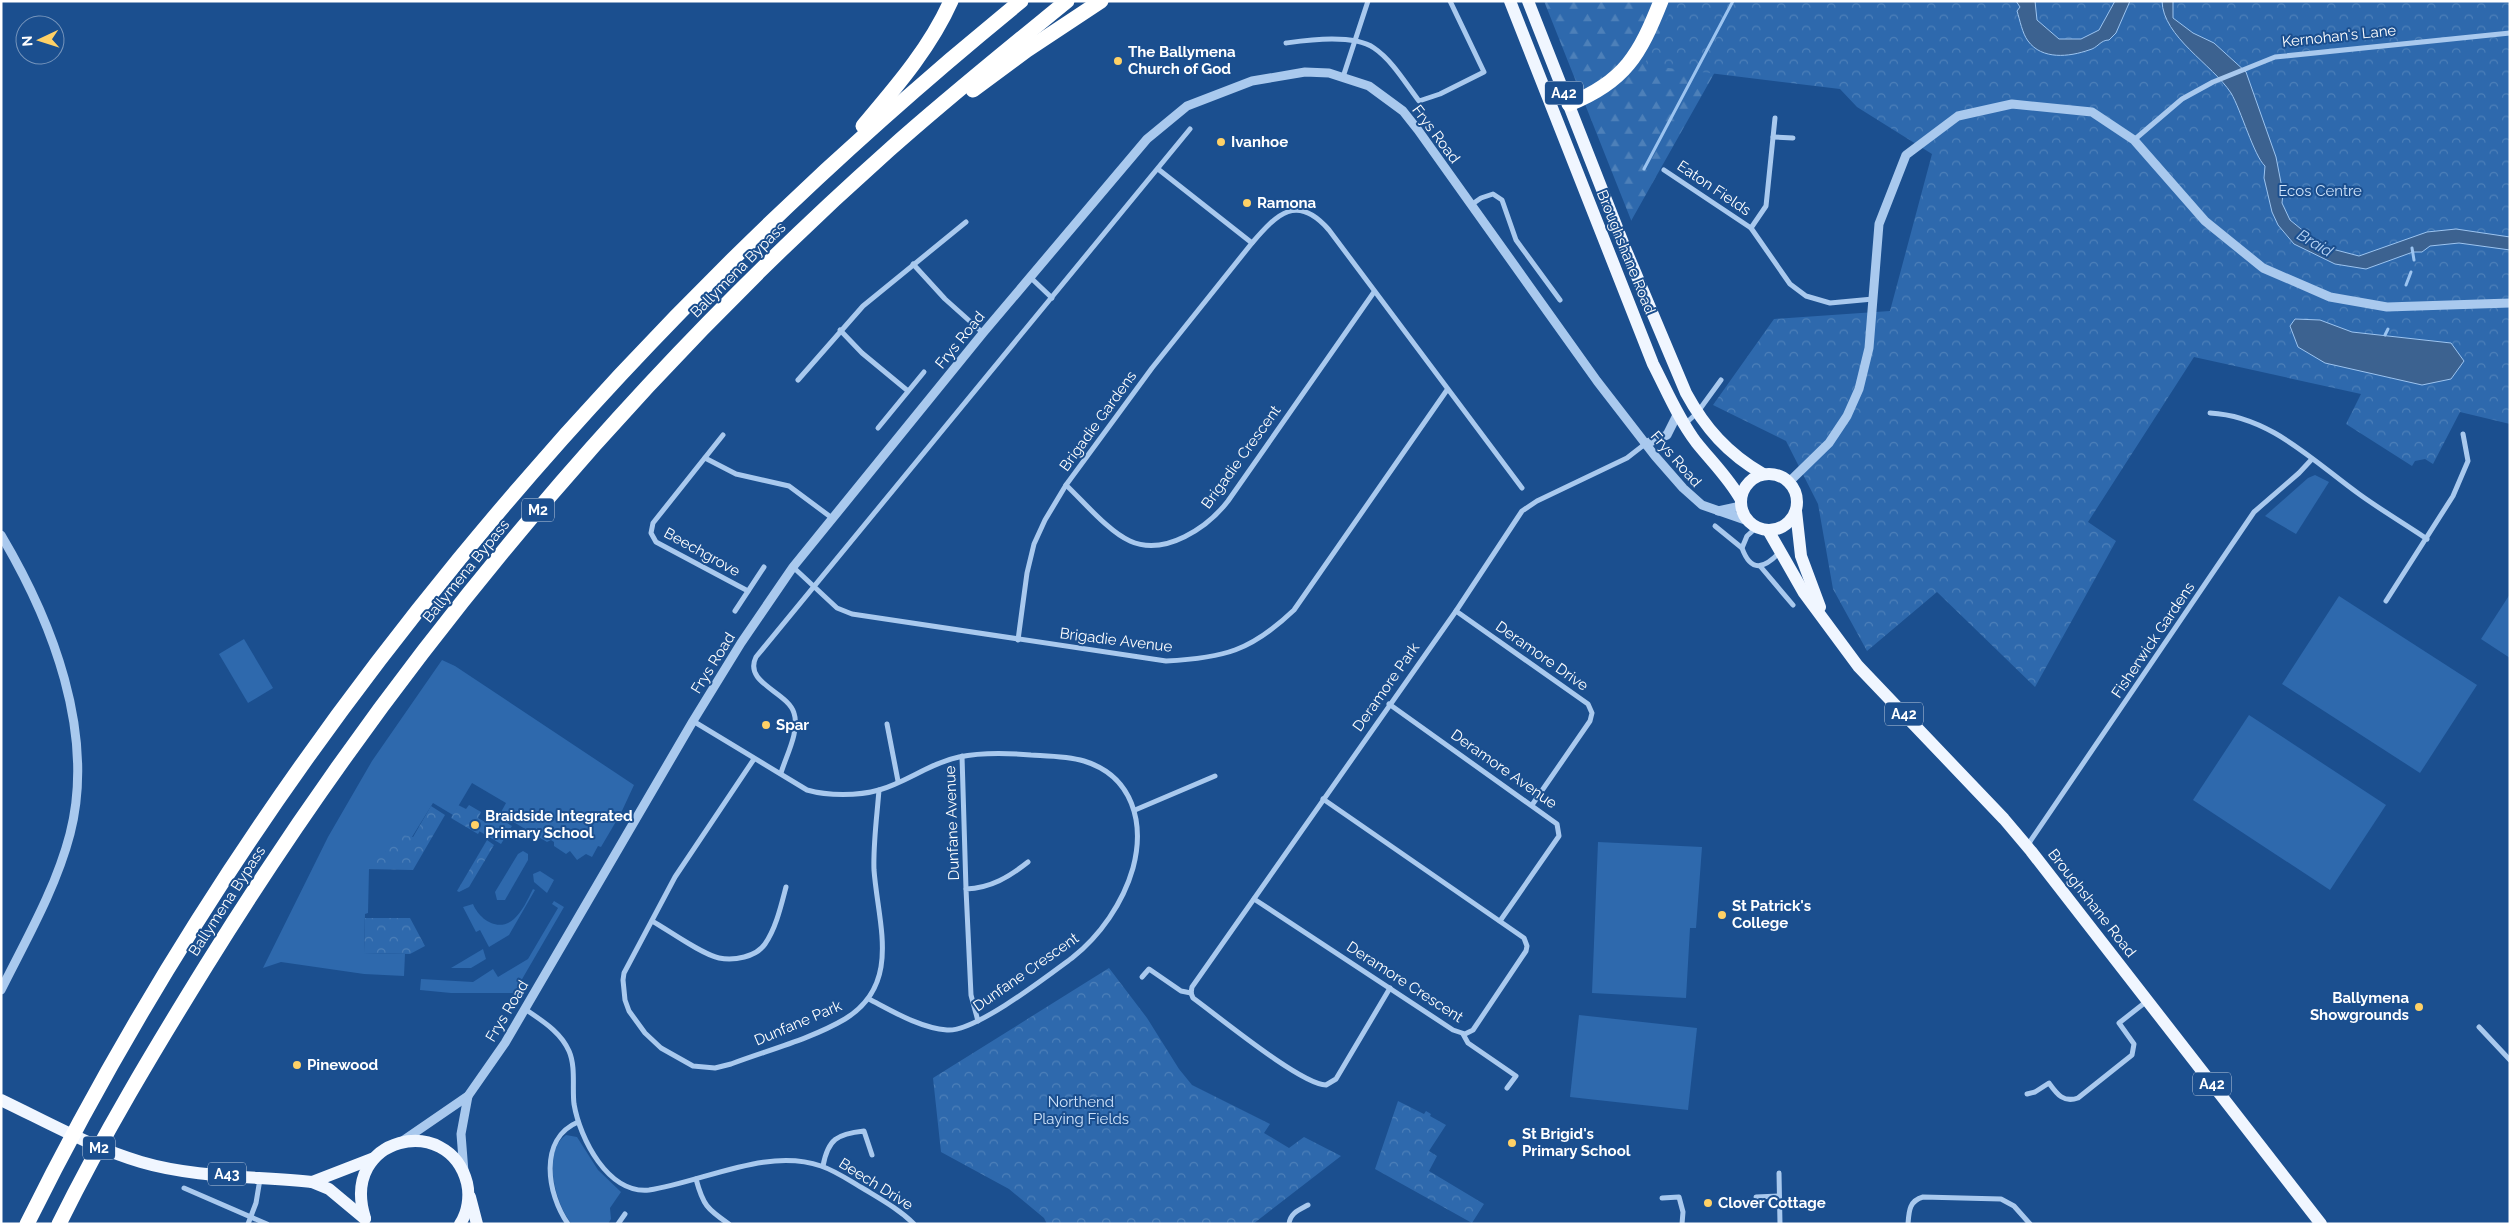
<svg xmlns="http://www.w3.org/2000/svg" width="2511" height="1225" viewBox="0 0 2511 1225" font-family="Raleway,sans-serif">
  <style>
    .green { fill: #2e69ad }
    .forest { fill: url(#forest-firs) }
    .park { fill: url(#park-crowns) }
    .water { fill: #3c6290; stroke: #9cc4f0 }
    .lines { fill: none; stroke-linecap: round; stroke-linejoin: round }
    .stream { stroke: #9cc4f0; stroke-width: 3 }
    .minor { stroke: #a9c9ee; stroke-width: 5 }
    .tertiary { stroke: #a9c9ee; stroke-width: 9 }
    .primary { stroke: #f0f6ff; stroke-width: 12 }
    .motorway { stroke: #fff; stroke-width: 15 }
    .poi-dot { fill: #ffd166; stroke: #1b4f8f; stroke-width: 2 }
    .labels { text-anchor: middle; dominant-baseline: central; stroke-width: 4; stroke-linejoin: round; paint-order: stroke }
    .shield { fill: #1b4f8f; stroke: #bbcadd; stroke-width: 1 }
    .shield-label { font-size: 14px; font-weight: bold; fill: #fff }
    .street-label { font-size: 15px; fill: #fff; stroke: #1b4f8f }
    .poi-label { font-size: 15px; font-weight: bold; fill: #fff; stroke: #1b4f8f; text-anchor: start }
    .park-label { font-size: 15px; fill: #cfe3fa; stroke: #1b4f8f }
    .water-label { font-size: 16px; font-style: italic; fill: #b5d3f5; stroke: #1b4f8f }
  </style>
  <defs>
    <pattern id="forest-firs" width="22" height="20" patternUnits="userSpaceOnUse" patternTransform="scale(1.25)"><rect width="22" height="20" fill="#2e69ad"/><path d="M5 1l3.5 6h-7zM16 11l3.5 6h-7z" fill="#4d80b9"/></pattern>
    <pattern id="park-crowns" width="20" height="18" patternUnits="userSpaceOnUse" patternTransform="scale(1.25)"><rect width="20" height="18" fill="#2e69ad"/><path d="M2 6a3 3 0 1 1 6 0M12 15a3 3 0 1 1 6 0" fill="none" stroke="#4d80b9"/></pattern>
  </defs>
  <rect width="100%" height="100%" fill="#1b4f8f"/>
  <g class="green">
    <polygon points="2315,475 2329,482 2296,534 2265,516 2308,478"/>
    <polygon points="2510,594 2510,658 2481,639"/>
    <polygon points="2339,596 2477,685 2420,773 2282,684"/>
    <polygon points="244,639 273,688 248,703 219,654"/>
    <polygon points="442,660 455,666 634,785 621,813 601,847 598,846 592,857 586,854 577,860 570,851 566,854 554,846 554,842 551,840 547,842 500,814 506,803 472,783 453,815 433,803 412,837 392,843 385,852 366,852 366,869 369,869 368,913 365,914 364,953 405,954 404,976 364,974 281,962 263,968 328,837 372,761"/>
    <polygon points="2249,715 2386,805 2330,890 2193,800"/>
    <polygon points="490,813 512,826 501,844 479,831"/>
    <polygon points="1598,842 1702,847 1696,928 1690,928 1686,998 1592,993"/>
    <polygon points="523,851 528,854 528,860 505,900 497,900 495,892 518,854"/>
    <polygon points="540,871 554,880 547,893 534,882 533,874"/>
    <path d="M533,889L535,890L509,935L489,947L480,930L476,932L463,907L473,904C479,919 498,933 514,919C522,912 528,899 533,889Z"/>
    <polygon points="554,901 564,907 514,993 451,993 420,990 421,979 473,982 493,969 498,977 528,959 558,908 552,904"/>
    <polygon points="483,949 486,959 471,968 451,968"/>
    <polygon points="1579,1015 1697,1028 1688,1110 1570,1097"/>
    <path d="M566,1135L577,1137L598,1170L621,1192L610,1208L611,1219L608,1224H572C556,1205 541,1152 566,1135Z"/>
  </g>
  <polygon class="forest" points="1544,1 1755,1 1631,221 1631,220"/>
  <g class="park">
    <polygon points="1676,1 2510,1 2510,424 2460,412 2433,464 2425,459 2415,461 2412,466 2346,424 2361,394 2194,357 2088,522 2116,541 2035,687 1937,592 1867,651 1833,589 1818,504 1786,441 1713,405 1774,319 1890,311 1932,154 1857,107 1840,89 1644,65"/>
    <polygon points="458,805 466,809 469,805 481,812 478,818 485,822 478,834 451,818"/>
    <polygon points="431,806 445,815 413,870 365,869 366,852 385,852 386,844 392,843 394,838 404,835 413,837"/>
    <polygon points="487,840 494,845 469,887 459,892 457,891"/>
    <polygon points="365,918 410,918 425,946 410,954 364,953"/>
    <polygon points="1109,968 1147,1018 1179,1069 1192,1085 1270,1124 1264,1133 1289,1148 1304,1137 1341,1156 1253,1224 1047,1224 1044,1218 1009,1189 941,1152 933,1078"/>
    <polygon points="1398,1101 1424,1114 1426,1111 1431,1114 1430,1116 1446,1125 1429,1151 1437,1156 1429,1171 1484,1204 1472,1223 1375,1169"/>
  </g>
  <g class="water">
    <path d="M2016,1H2035L2037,20L2059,39H2081L2099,30L2115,1H2130L2116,33L2109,40C2100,40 2098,48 2089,50C2069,57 2042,60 2028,41C2022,33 2020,20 2017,11L2020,7Z"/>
    <path d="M2162,1H2173V18L2193,33L2214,43L2246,72L2276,157L2283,193L2282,203L2290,220L2317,242L2336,250L2359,256L2427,232L2456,229L2510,237V250L2459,243L2430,246L2422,252H2413L2366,269L2335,264L2294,244L2278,225L2272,212L2264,178L2265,166C2254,156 2241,110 2231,93C2212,64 2163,37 2162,1Z"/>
    <polygon points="2295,319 2320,320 2352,332 2451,343 2464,361 2451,379 2422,385 2325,363 2298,347 2290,326"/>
  </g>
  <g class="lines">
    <g class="stream">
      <polyline points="1644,169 1733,1"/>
      <polyline points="2412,248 2414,260"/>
      <polyline points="2406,285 2411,272"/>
      <polyline points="2385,335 2388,329"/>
    </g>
    <g class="minor">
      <path d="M1286,43C1309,40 1353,34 1374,48C1392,60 1406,84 1419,101L1440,94L1484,72L1450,1"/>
      <polyline points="1343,77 1368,1"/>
      <polyline points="1773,137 1793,138"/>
      <polyline points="2134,140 2182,99 2213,82 2275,57 2510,33"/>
      <polyline points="1158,169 1252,243"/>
      <polyline points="1664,170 1751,228 1790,284 1806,296 1830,303 1873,299"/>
      <polyline points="1471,205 1481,198 1493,194 1502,200 1516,240 1560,300"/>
      <polyline points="1751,228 1766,206 1775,118"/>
      <polyline points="913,264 945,299 983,333"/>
      <polyline points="1030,277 1052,298"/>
      <polyline points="840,330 862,353 908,391"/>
      <polyline points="798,380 863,306 966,222"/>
      <path d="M2210,413C2270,416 2313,461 2359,494C2381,510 2405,524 2427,539"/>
      <polyline points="1685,424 1697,413 1721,380"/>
      <polyline points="878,428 924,372"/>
      <polyline points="723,435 653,523 651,533 656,542 748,591"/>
      <polyline points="705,458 736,474 789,486 832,518"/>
      <path d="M1066,485C1084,502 1109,532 1130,541C1165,557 1208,527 1228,501L1374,292"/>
      <polyline points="1715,526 1742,548"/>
      <path d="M1757,527L1747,536L1742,548C1751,573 1764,569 1780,552"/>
      <polyline points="1760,566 1793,605"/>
      <path d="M793,567L837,608L852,614L1166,661C1224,658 1251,651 1294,610L1447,390"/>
      <polyline points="2386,601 2453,496 2468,461 2463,434"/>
      <polyline points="735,611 764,567"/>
      <polyline points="1456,611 1588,704 1592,713 1590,721 1532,805"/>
      <path d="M1018,640L1027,573L1034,544L1045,520L1066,485L1152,368L1252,243C1277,214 1297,193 1329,230L1522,488"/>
      <polyline points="1389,704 1557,824 1559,836 1500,921"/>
      <path d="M693,721L807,790C828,796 858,796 879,790C907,782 930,763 959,757C983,752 1007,753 1031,755C1048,756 1067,756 1084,761C1133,776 1145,823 1133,868C1123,903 1100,936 1072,958C1049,975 974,1033 947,1030C920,1028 892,1011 869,999"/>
      <polyline points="887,724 898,781"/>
      <polyline points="962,756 966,889"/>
      <path d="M754,759L675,877L624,973L623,980L625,1000L629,1011L645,1033L661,1048L693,1066L715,1068L731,1064C768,1050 811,1039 845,1019C902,984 878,924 874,870C873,844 877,816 879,790"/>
      <path d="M781,773C786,756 800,731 794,713C788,692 743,683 756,657L1190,129"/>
      <polyline points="1135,810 1215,776"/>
      <polyline points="2027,846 2254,512 2299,473 2312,459"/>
      <polyline points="1254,899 1453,1030 1465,1034 1473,1030 1526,951 1527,946 1524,938 1323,799"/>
      <path d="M652,921C670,931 701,954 719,958C734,961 756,957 765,944C776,928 781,906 786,887"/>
      <polyline points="1142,977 1149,969 1181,991 1191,993"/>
      <polyline points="1191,993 1192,987 1456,611 1522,511 1537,501 1627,458 1645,444"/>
      <path d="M1191,993L1193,998C1218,1016 1300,1084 1326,1085L1336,1079L1390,988"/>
      <path d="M525,1009C542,1021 560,1031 569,1051C576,1067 572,1088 574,1104C580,1139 608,1194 649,1190C703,1182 767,1147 821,1166C836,1171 850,1181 864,1189C882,1200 900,1210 914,1224"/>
      <path d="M978,1021L971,995L966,889C991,888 1009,877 1028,862"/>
      <polyline points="2479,1027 2510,1060"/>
      <polyline points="1463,1034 1468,1043 1516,1076 1507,1088"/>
      <path d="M2027,1094L2035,1092L2049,1083C2057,1094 2063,1103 2078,1098L2132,1055L2134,1044L2119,1023L2147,1001"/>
      <path d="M823,1166C828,1139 837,1134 864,1131L872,1155"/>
      <polyline points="1779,1173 1780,1224"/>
      <path d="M696,1179C703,1205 707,1209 729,1224"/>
      <polyline points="184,1188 267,1224"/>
      <polyline points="1756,1197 1779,1196"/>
      <polyline points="1662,1198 1679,1197 1683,1212 1682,1224"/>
      <polyline points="248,1224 256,1203 260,1179"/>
      <path d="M568,1224C547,1194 538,1139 578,1122"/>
      <polyline points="618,1224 625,1214"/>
      <path d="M1289,1224C1290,1213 1299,1210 1308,1205"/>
      <path d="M1908,1224C1909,1211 1909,1201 1923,1197L2001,1199L2014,1206L2030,1224"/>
    </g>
    <g class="tertiary">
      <polyline points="1645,444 1667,435 1678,413"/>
      <polyline points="1789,482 1829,443 1847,416 1859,389 1869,348 1879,224 1906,155 1958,116 2012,104 2092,112 2134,140 2205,221 2263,268 2330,297 2387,307 2510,303"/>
      <polyline points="1718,511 1741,506"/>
      <path d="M1,535C52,621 96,733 70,834C56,888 26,940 1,990"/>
      <polyline points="401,1142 468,1096 505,1043 693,721 741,643 793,567 983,333 1147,139 1187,106 1252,81 1305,72 1329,73 1369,86 1403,111 1418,130 1597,381 1655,456 1683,488 1702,505 1748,521"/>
      <polyline points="464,1172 461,1134 468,1096"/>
    </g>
    <g class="primary">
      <path d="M1510,1L1653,364C1667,391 1678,418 1696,442C1711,461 1729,478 1741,500"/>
      <path d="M1528,1L1625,248L1686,393C1705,428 1728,454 1763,474"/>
      <circle cx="1769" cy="502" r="28"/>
      <polyline points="1796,511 1801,556 1820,607"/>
      <polyline points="1768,530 1804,593 1858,666 2004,819 2031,851 2321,1224"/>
      <path d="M1,1100C47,1122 93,1148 141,1162C195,1178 256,1176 312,1182L329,1189L365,1219"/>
      <polyline points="312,1182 374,1158"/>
      <polyline points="470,1197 477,1224"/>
      <path d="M365,1218C339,1136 449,1112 467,1183C470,1196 468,1212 460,1224"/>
    </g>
    <g class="motorway">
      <polyline points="973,90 1027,50 1101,1"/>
      <path d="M1569,104C1625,82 1640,54 1661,1"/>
      <path d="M863,126C896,87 930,48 951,1"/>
      <path d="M27,1224C262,750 612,334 1021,1"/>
      <path d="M59,1224C103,1135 154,1050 206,966C393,664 623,387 889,150C946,99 1007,50 1067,1"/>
    </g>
  </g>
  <g class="poi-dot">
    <circle cx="1118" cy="61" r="5"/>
    <circle cx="1221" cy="142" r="5"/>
    <circle cx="1247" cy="203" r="5"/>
    <circle cx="766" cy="725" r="5"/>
    <circle cx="475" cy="825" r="5"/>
    <circle cx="1722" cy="915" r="5"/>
    <circle cx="2419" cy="1007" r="5"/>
    <circle cx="297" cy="1065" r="5"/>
    <circle cx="1512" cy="1143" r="5"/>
    <circle cx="1708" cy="1203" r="5"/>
  </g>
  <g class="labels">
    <g class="shield">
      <rect x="1545" y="81.5" width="38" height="23" rx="4"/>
      <rect x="522" y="498.5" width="32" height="23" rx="4"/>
      <rect x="1885" y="702.5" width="38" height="23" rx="4"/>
      <rect x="2193" y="1072.5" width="38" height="23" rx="4"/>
      <rect x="83" y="1136.5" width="32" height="23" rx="4"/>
      <rect x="208" y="1162.5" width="38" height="23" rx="4"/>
    </g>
    <g class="shield-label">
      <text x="1564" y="93">A42</text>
      <text x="538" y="510">M2</text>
      <text x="1904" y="714">A42</text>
      <text x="2212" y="1084">A42</text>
      <text x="99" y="1148">M2</text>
      <text x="227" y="1174">A43</text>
    </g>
    <g class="street-label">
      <text transform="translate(2339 36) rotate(-6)">Kernohan's Lane</text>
      <text transform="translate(1436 134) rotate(53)">Frys Road</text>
      <text transform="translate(1714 188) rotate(34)">Eaton Fields</text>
      <text transform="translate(1626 252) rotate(68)">Broughshane Road</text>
      <text transform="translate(738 270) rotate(-45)">Ballymena Bypass</text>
      <text transform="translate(960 340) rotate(-51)">Frys Road</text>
      <text transform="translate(1098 421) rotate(-54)">Brigadie Gardens</text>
      <text transform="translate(1241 457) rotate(-54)">Brigadie Crescent</text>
      <text transform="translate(1676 459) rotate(49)">Frys Road</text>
      <text transform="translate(702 552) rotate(29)">Beechgrove</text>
      <text transform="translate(466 571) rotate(-51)">Ballymena Bypass</text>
      <text transform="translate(1116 640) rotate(7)">Brigadie Avenue</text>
      <text transform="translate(2153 640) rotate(-56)">Fisherwick Gardens</text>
      <text transform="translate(1542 656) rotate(35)">Deramore Drive</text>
      <text transform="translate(713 663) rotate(-58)">Frys Road</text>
      <text transform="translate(1386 687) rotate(-55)">Deramore Park</text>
      <text transform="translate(1504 769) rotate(35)">Deramore Avenue</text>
      <text transform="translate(952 823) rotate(-92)">Dunfane Avenue</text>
      <text transform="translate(227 901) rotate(-57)">Ballymena Bypass</text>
      <text transform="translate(2092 903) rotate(52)">Broughshane Road</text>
      <text transform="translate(1026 972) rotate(-35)">Dunfane Crescent</text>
      <text transform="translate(1405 982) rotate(33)">Deramore Crescent</text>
      <text transform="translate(507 1011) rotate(-59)">Frys Road</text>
      <text transform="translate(798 1023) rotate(-23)">Dunfane Park</text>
      <text transform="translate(876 1184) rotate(32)">Beech Drive</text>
    </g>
    <g class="poi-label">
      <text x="1128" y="52">The Ballymena<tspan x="1128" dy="17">Church of God</tspan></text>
      <text x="1231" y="142">Ivanhoe</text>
      <text x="1257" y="203">Ramona</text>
      <text x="776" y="725">Spar</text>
      <text x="485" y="816">Braidside Integrated<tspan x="485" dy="17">Primary School</tspan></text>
      <text x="1732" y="906">St Patrick's<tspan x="1732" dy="17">College</tspan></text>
      <text x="2409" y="998" text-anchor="end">Ballymena<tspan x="2409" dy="17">Showgrounds</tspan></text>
      <text x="307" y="1065">Pinewood</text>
      <text x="1522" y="1134">St Brigid's<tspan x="1522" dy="17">Primary School</tspan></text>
      <text x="1718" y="1203">Clover Cottage</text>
    </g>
    <g class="park-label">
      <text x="2320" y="191">Ecos Centre</text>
      <text x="1081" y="1102">Northend<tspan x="1081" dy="17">Playing Fields</tspan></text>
    </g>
    <g class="water-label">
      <text transform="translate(2315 243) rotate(31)">Braid</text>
    </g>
  </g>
  <rect width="2511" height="1225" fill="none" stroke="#ffffff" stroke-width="5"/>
  <g transform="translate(40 40) rotate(266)"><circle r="24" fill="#1b4f8f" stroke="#7695bc"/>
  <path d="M0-4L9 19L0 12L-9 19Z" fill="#ffd166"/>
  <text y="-8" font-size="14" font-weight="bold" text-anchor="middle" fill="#ffffff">N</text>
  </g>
</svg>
